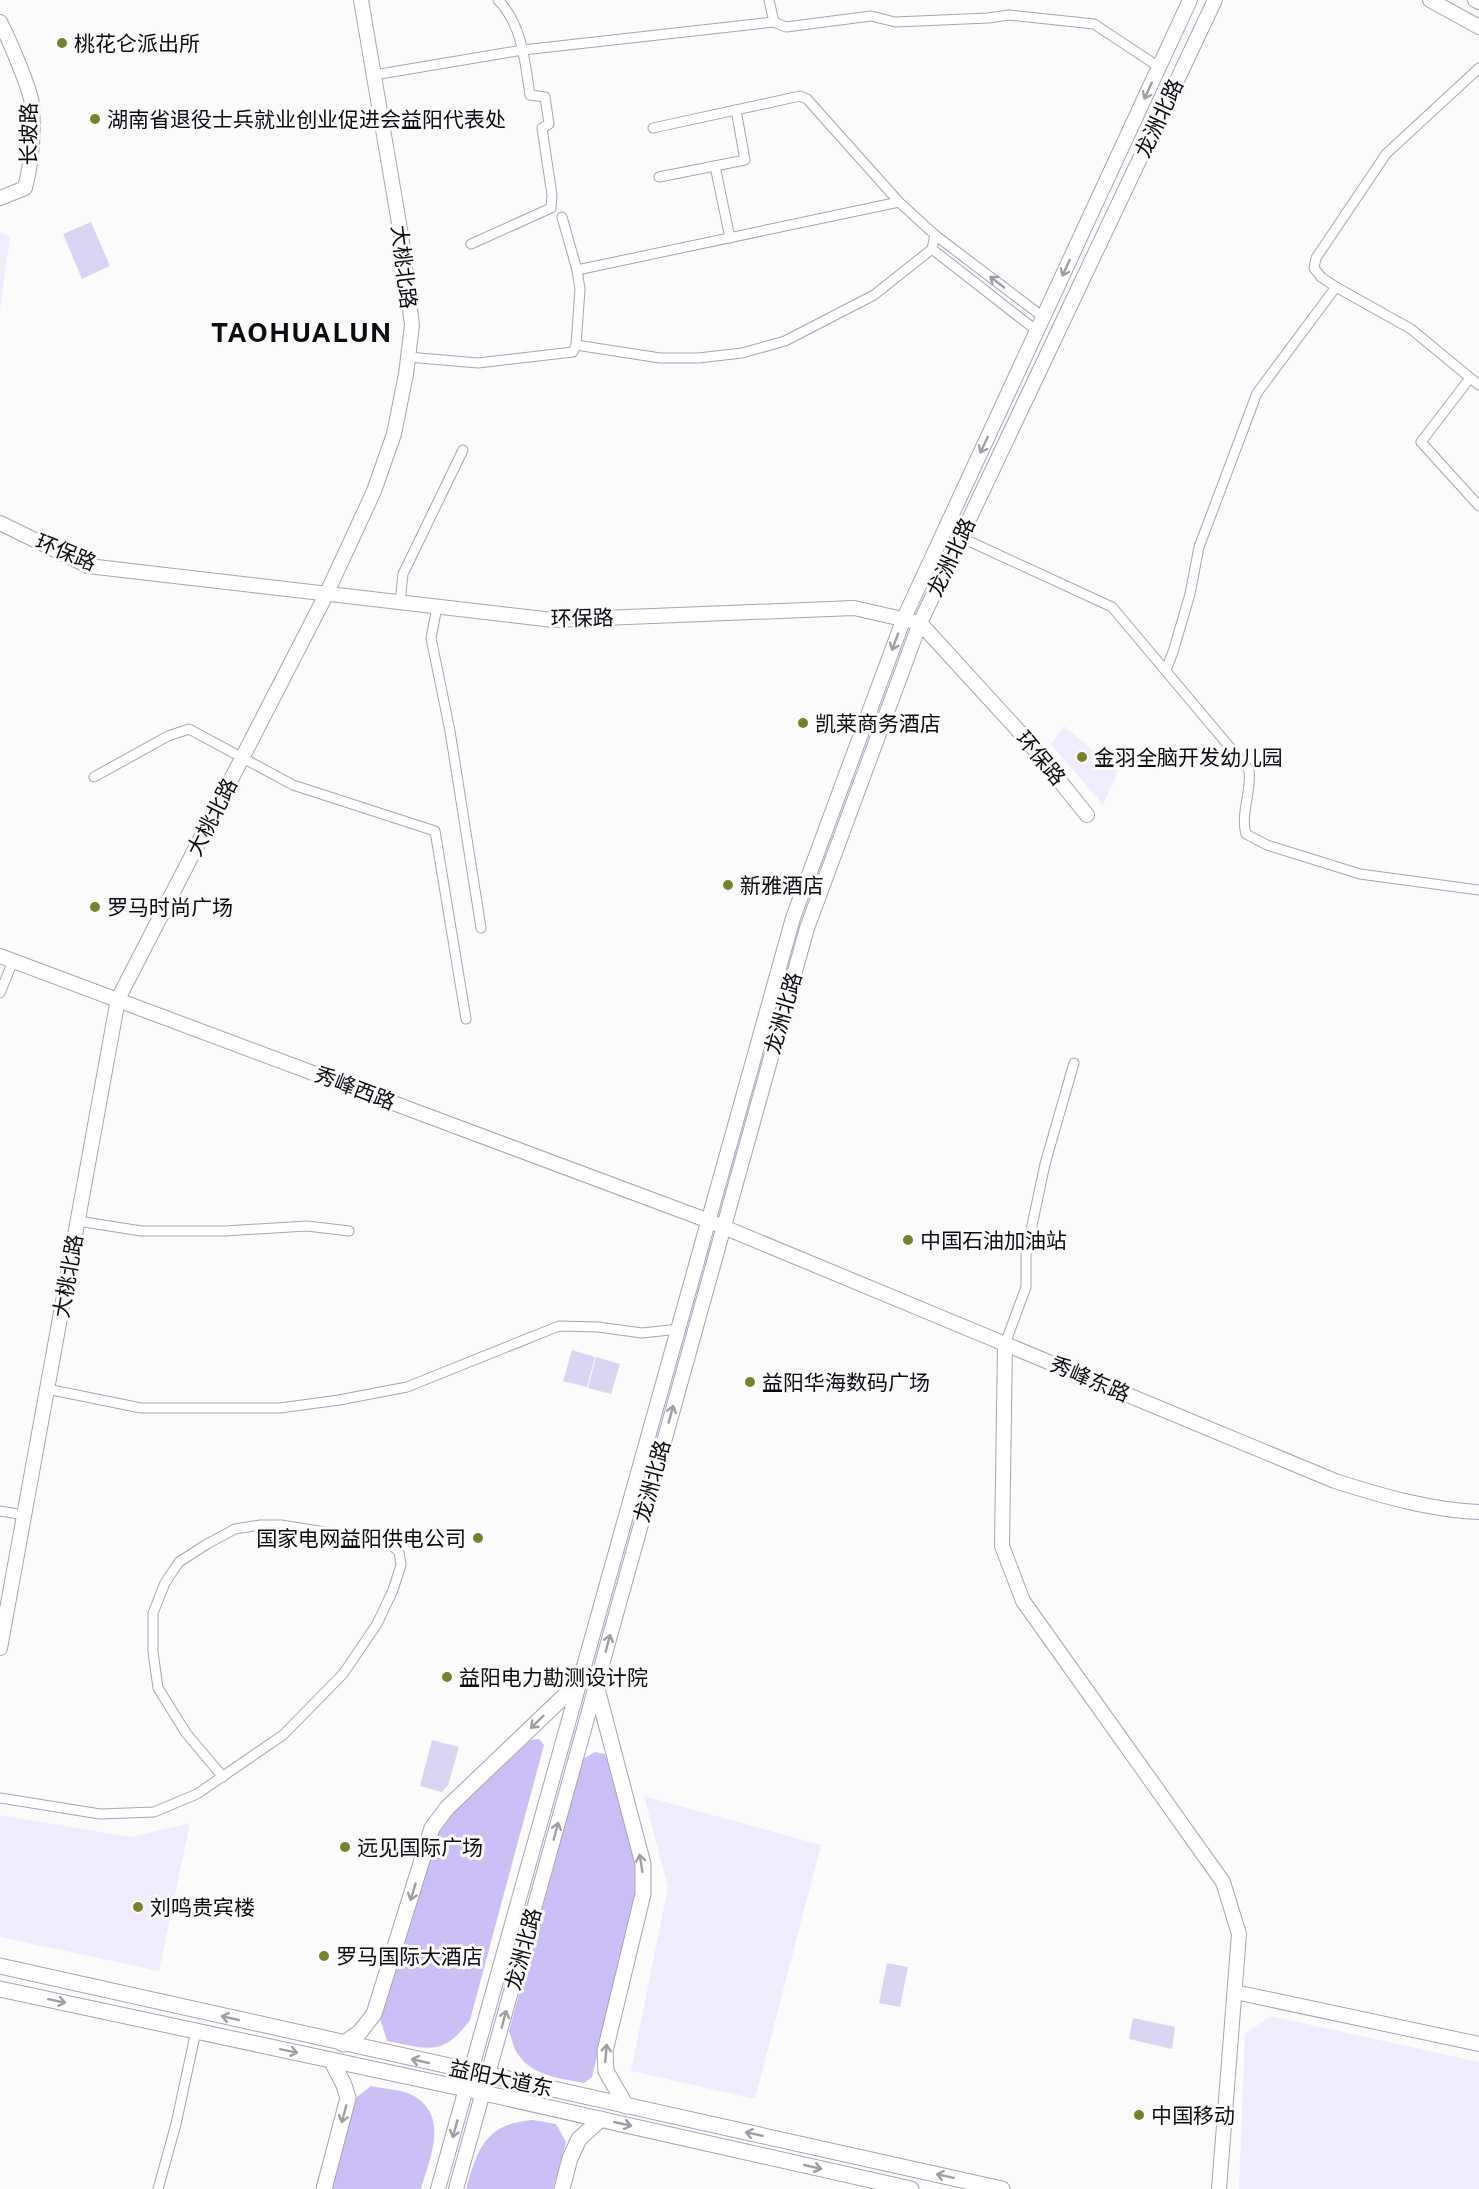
<svg xmlns="http://www.w3.org/2000/svg" width="1479" height="2189" viewBox="0 0 1479 2189" font-family="'Public Sans','Noto Sans SC',sans-serif">
  <style>
    .built { fill: #f0ecfe }
    .green { fill: #dbd4f3 }
    .forest { fill: #ccbff6 }
    .lines { fill: none; stroke-linecap: round; stroke-linejoin: round }
    .street-casing { stroke: #a7a3b8; stroke-width: 11 }
    .secondary-casing { stroke: #a7a3b8; stroke-width: 16 }
    .primary-casing { stroke: #a7a3b8; stroke-width: 17 }
    .street { stroke: #fff; stroke-width: 9 }
    .secondary { stroke: #fff; stroke-width: 14 }
    .primary { stroke: #fff; stroke-width: 15 }
    .oneway { stroke: #9e9da0 }
    .poi-dot { fill: #78812d; stroke: #fbfbfb; stroke-width: 2 }
    .labels { text-anchor: middle; dominant-baseline: central; stroke-width: 6; stroke-linejoin: round; paint-order: stroke }
    .poi-label { font-size: 21px; fill: #0c0b12; stroke: #fbfbfb; text-anchor: start }
    .street-label { font-size: 21px; fill: #0c0b12; stroke: #fbfbfb }
    .district-label { font-size: 27px; font-weight: bold; letter-spacing: 1.5px; fill: #0c0b12; stroke: #fbfbfb }
  </style>
  <rect width="100%" height="100%" fill="#fbfbfb"/>
  <g class="built">
    <polygon points="0,232 10,237 0,310"/>
    <polygon points="1064,726 1118,771 1103,805 1051,744"/>
    <polygon points="644,1796 821,1845 755,2099 631,2071 668,1887"/>
    <polygon points="0,1815 131,1837 190,1823 159,1971 0,1937"/>
    <polygon points="1270,2016 1479,2062 1479,2189 1239,2189 1245,2034"/>
  </g>
  <g class="green">
    <polygon points="91,222 110,266 82,279 63,234"/>
    <polygon points="572,1350 595,1357 587,1387 563,1381"/>
    <polygon points="596,1357 620,1364 611,1394 588,1388"/>
    <polygon points="432,1740 459,1747 448,1785 442,1792 420,1786"/>
    <polygon points="887,1963 908,1967 900,2007 879,2003"/>
    <polygon points="1133,2018 1175,2027 1172,2049 1129,2039"/>
  </g>
  <g class="forest">
    <path d="M539,1739L544,1745L470,2020C443,2057 428,2049 387,2041L380,2018L437,1829L455,1808L531,1740Z"/>
    <path d="M595,1752L605,1754L640,1866L638,1890L592,2077L584,2083C559,2078 532,2076 517,2053C513,2047 512,2038 509,2031L583,1759Z"/>
    <path d="M371,2086C383,2089 401,2089 412,2095C450,2115 430,2158 421,2189H329L352,2101Z"/>
    <path d="M533,2120L556,2124L566,2142L553,2189H466C478,2148 485,2124 533,2120Z"/>
  </g>
  <g class="lines">
    <g class="street-casing">
      <g id="street">
        <polyline points="769,0 774,22 786,27 871,16 895,22 988,18 1009,15 1094,24 1159,67"/>
        <polyline points="374,75 523,50 774,22"/>
        <polyline points="653,128 800,96 807,99 899,202 935,235 1043,317"/>
        <polyline points="715,166 730,238"/>
        <polyline points="659,177 745,160 736,110"/>
        <path d="M471,244L551,208L552,195L542,128L549,124L545,97L530,95C525,62 522,24 498,0"/>
        <polyline points="932,249 1037,331"/>
        <polyline points="577,270 899,202"/>
        <polyline points="1336,287 1411,329 1479,385"/>
        <polyline points="576,345 660,358 698,358 742,353 785,341 874,295 932,249 935,235"/>
        <polyline points="408,357 478,363 573,352 576,345 580,289 577,270 562,217"/>
        <polyline points="1470,378 1421,442 1479,506"/>
        <path d="M960,537L1112,607L1249,770C1252,791 1240,814 1246,834L1267,845L1360,874L1479,890"/>
        <polyline points="400,603 403,574 463,450"/>
        <polyline points="437,607 431,638 450,731 481,928"/>
        <polyline points="1166,670 1173,652 1190,594 1199,547 1257,393 1336,287 1321,277 1314,268 1316,258 1386,154 1479,68"/>
        <polyline points="94,777 168,736 189,729 293,785 435,831 466,1019"/>
        <polyline points="0,993 13,961"/>
        <polyline points="78,1221 141,1231 225,1231 307,1226 349,1231"/>
        <polyline points="1005,1344 1026,1287 1026,1254 1045,1164 1074,1063"/>
        <polyline points="47,1389 141,1408 280,1408 339,1400 407,1387 559,1326 598,1327 642,1333 679,1329"/>
        <polyline points="0,1511 24,1515"/>
        <polyline points="0,1798 100,1814 154,1812 197,1794 283,1735 343,1674 377,1624 393,1590 401,1565 399,1552 388,1542 281,1525 260,1525 235,1529 207,1544 179,1562 165,1583 153,1613 153,1652 158,1688 186,1733 223,1777"/>
        <polyline points="158,2189 176,2124 196,2031"/>
      </g>
    </g>
    <g class="secondary-casing">
      <g id="secondary">
        <polyline points="1430,0 1479,27"/>
        <polyline points="1475,0 1479,2"/>
        <path d="M0,22C8,37 30,88 32,104C34,132 32,161 25,188L0,198"/>
        <polyline points="0,523 88,566 553,620 854,608 920,623 1026,739 1087,815"/>
        <path d="M0,956L709,1221L1335,1481C1382,1496 1430,1510 1479,1512"/>
        <polyline points="1005,1344 1002,1546 1023,1601 1223,1882 1239,1934 1219,2189"/>
        <polyline points="0,1648 118,999 326,595 374,491 394,434 406,374 412,325 401,235 361,0"/>
        <polyline points="1235,1992 1479,2044"/>
        <polyline points="438,2189 793,918 904,618 1190,0"/>
        <polyline points="456,2189 807,928 920,623 1215,0"/>
      </g>
    </g>
    <g class="primary-casing">
      <g id="primary">
        <polyline points="596,1685 643,1864 643,1894 605,2051 606,2071 626,2106"/>
        <polyline points="0,1966 1002,2189"/>
        <polyline points="0,1989 466,2089 911,2189"/>
        <polyline points="343,2044 360,2032 374,2014 432,1828 447,1808 579,1682"/>
        <polyline points="324,2189 348,2098 344,2085 331,2060"/>
        <polyline points="562,2189 570,2158 579,2139 601,2119"/>
      </g>
    </g>
    <use href="#street" class="street"/>
    <use href="#secondary" class="secondary"/>
    <use href="#primary" class="primary"/>
  </g>
  <defs><path id="oneway-shaft" d="M-6 0H5M1.5-3L5.5 0L1.5 3" fill="none" stroke-width="1.6" stroke-linecap="round" stroke-linejoin="round" transform="scale(1.5)"/></defs>
  <g class="oneway">
    <use href="#oneway-shaft" transform="translate(1148 91) rotate(115)"/>
    <use href="#oneway-shaft" transform="translate(1066 268) rotate(115)"/>
    <use href="#oneway-shaft" transform="translate(997 282) rotate(-142)"/>
    <use href="#oneway-shaft" transform="translate(984 445) rotate(115)"/>
    <use href="#oneway-shaft" transform="translate(895 642) rotate(110)"/>
    <use href="#oneway-shaft" transform="translate(671 1414) rotate(-75)"/>
    <use href="#oneway-shaft" transform="translate(608 1643) rotate(-75)"/>
    <use href="#oneway-shaft" transform="translate(537 1722) rotate(136)"/>
    <use href="#oneway-shaft" transform="translate(556 1831) rotate(-75)"/>
    <use href="#oneway-shaft" transform="translate(641 1863) rotate(-99)"/>
    <use href="#oneway-shaft" transform="translate(413 1892) rotate(107)"/>
    <use href="#oneway-shaft" transform="translate(57 2001) rotate(12)"/>
    <use href="#oneway-shaft" transform="translate(230 2018) rotate(-167)"/>
    <use href="#oneway-shaft" transform="translate(504 2019) rotate(-75)"/>
    <use href="#oneway-shaft" transform="translate(289 2051) rotate(12)"/>
    <use href="#oneway-shaft" transform="translate(606 2053) rotate(-85)"/>
    <use href="#oneway-shaft" transform="translate(420 2061) rotate(-167)"/>
    <use href="#oneway-shaft" transform="translate(344 2114) rotate(105)"/>
    <use href="#oneway-shaft" transform="translate(623 2124) rotate(13)"/>
    <use href="#oneway-shaft" transform="translate(455 2129) rotate(106)"/>
    <use href="#oneway-shaft" transform="translate(754 2134) rotate(-168)"/>
    <use href="#oneway-shaft" transform="translate(813 2167) rotate(13)"/>
    <use href="#oneway-shaft" transform="translate(945 2176) rotate(-168)"/>
  </g>
  <g class="poi-dot">
    <circle cx="62" cy="43" r="6"/>
    <circle cx="95" cy="119" r="6"/>
    <circle cx="803" cy="723" r="6"/>
    <circle cx="1082" cy="757" r="6"/>
    <circle cx="728" cy="885" r="6"/>
    <circle cx="95" cy="907" r="6"/>
    <circle cx="908" cy="1240" r="6"/>
    <circle cx="750" cy="1382" r="6"/>
    <circle cx="478" cy="1538" r="6"/>
    <circle cx="447" cy="1677" r="6"/>
    <circle cx="345" cy="1847" r="6"/>
    <circle cx="138" cy="1907" r="6"/>
    <circle cx="324" cy="1956" r="6"/>
    <circle cx="1139" cy="2115" r="6"/>
  </g>
  <g class="labels">
    <g class="poi-label">
      <text x="74" y="43">桃花仑派出所</text>
      <text x="107" y="119">湖南省退役士兵就业创业促进会益阳代表处</text>
      <text x="815" y="723">凯莱商务酒店</text>
      <text x="1094" y="757">金羽全脑开发幼儿园</text>
      <text x="740" y="885">新雅酒店</text>
      <text x="107" y="907">罗马时尚广场</text>
      <text x="920" y="1240">中国石油加油站</text>
      <text x="762" y="1382">益阳华海数码广场</text>
      <text x="466" y="1538" text-anchor="end">国家电网益阳供电公司</text>
      <text x="459" y="1677">益阳电力勘测设计院</text>
      <text x="357" y="1847">远见国际广场</text>
      <text x="150" y="1907">刘鸣贵宾楼</text>
      <text x="336" y="1956">罗马国际大酒店</text>
      <text x="1151" y="2115">中国移动</text>
    </g>
    <g class="street-label">
      <text transform="translate(1159 118) rotate(-65)">龙洲北路</text>
      <text transform="translate(28 134) rotate(-90)">长坡路</text>
      <text transform="translate(404 267) rotate(83)">大桃北路</text>
      <text transform="translate(66 552) rotate(22)">环保路</text>
      <text transform="translate(951 557) rotate(-65)">龙洲北路</text>
      <text transform="translate(582 618) rotate(-1)">环保路</text>
      <text transform="translate(1041 758) rotate(50)">环保路</text>
      <text transform="translate(212 817) rotate(-63)">大桃北路</text>
      <text transform="translate(783 1013) rotate(-74)">龙洲北路</text>
      <text transform="translate(355 1088) rotate(21)">秀峰西路</text>
      <text transform="translate(68 1276) rotate(-80)">大桃北路</text>
      <text transform="translate(1090 1379) rotate(23)">秀峰东路</text>
      <text transform="translate(652 1481) rotate(-75)">龙洲北路</text>
      <text transform="translate(523 1949) rotate(-75)">龙洲北路</text>
      <text transform="translate(501 2078) rotate(12)">益阳大道东</text>
    </g>
    <g class="district-label">
      <text x="302" y="332">TAOHUALUN</text>
    </g>
  </g>
</svg>
